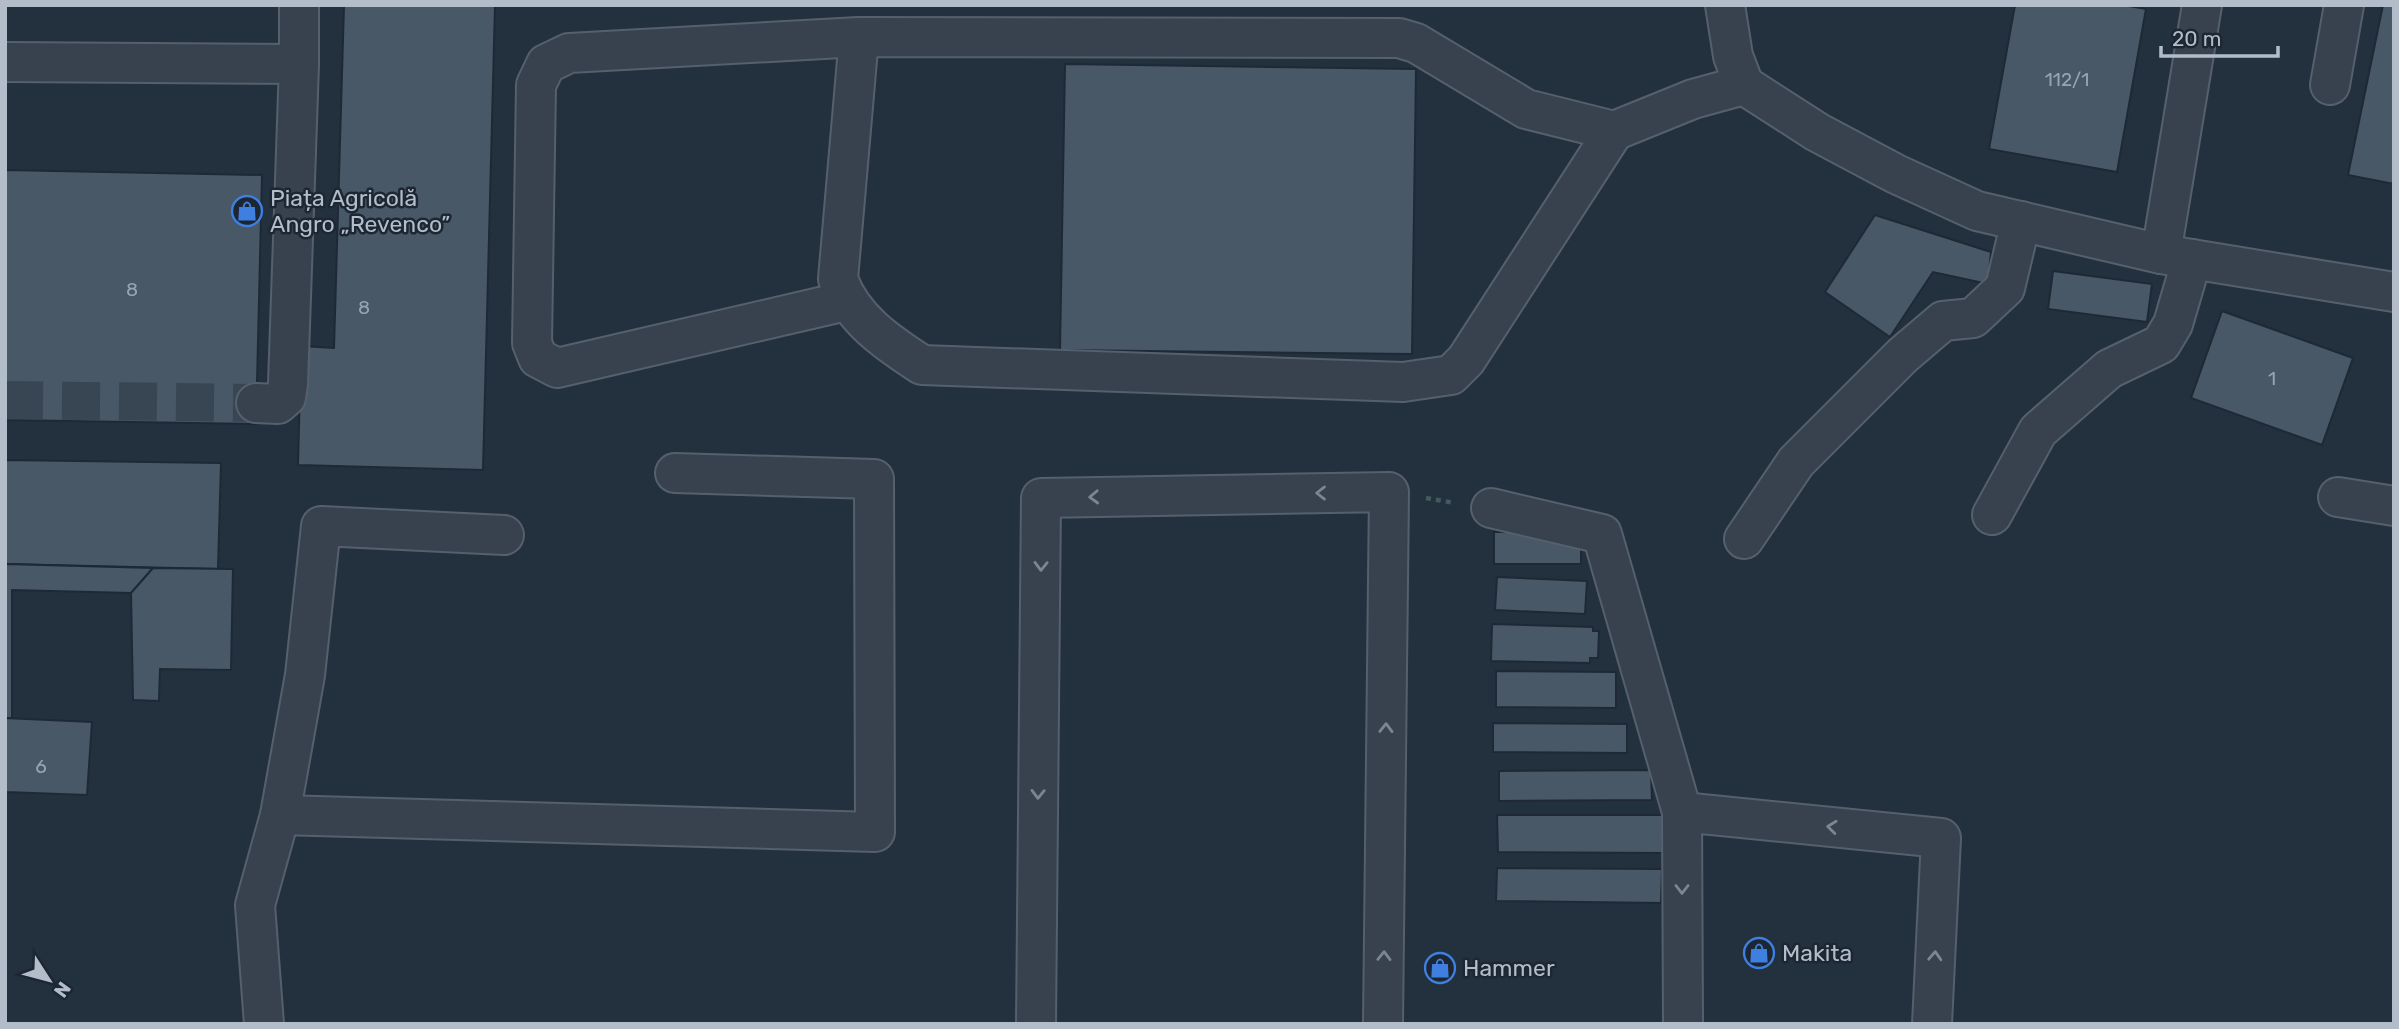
<svg xmlns="http://www.w3.org/2000/svg" width="2399" height="1029" viewBox="0 0 2399 1029" font-family="Rubik,sans-serif">
  <style>
    .building { fill: #485867; stroke: #1e2935; stroke-width: 2 }
    .lines { fill: none; stroke-linecap: round; stroke-linejoin: round }
    .minor-tunnel { stroke: #384653; stroke-width: 38; stroke-dasharray: 38 19; stroke-linecap: butt }
    .minor-casing { stroke: #55606c; stroke-width: 42 }
    .path { stroke: #435b5c; stroke-width: 4.5; stroke-dasharray: 5 5; stroke-linecap: butt }
    .minor { stroke: #37424e; stroke-width: 38 }
    .oneway { stroke: #7b8692 }
    .labels { text-anchor: middle; dominant-baseline: central; stroke-width: 5; stroke-linejoin: round; paint-order: stroke }
    .number-label { font-size: 19px; fill: #98a4b0 }
    .poi-label { font-size: 23px; fill: #b2bdc9; stroke: #1c2733; text-anchor: start }
  </style>
  <rect width="100%" height="100%" fill="#23313e"/>
  <g class="building">
    <polygon points="344,5 495,5 483,470 298,465 301,346 334,348"/>
    <polygon points="2015,5 2123,5 2146,9 2117,172 1989,149"/>
    <polygon points="2383,5 2394,5 2394,184 2348,175"/>
    <polygon points="1065,64 1416,69 1412,354 1060,350"/>
    <polygon points="5,170 262,175 256,424 5,420"/>
    <polygon points="1875,215 1991,252 1988,284 1933,272 1890,337 1825,292"/>
    <polygon points="2053,271 2152,284 2147,322 2048,309"/>
    <polygon points="2222,311 2353,358 2322,445 2191,398"/>
    <polygon points="5,460 221,463 218,569 5,564"/>
    <rect x="1494" y="532" width="87" height="32"/>
    <polygon points="5,564 153,568 131,593 12,590 12,718 5,718"/>
    <polygon points="153,568 233,569 231,670 160,669 159,701 133,700 131,593"/>
    <polygon points="1497,577 1587,581 1585,614 1495,610"/>
    <polygon points="1492,624 1593,627 1593,631 1599,631 1598,658 1590,658 1590,663 1491,661"/>
    <polygon points="1496,671 1616,672 1616,708 1496,707"/>
    <polygon points="5,718 92,722 87,795 5,792"/>
    <polygon points="1493,723 1627,724 1627,753 1493,752"/>
    <polygon points="1651,770 1652,800 1499,801 1499,771"/>
    <polygon points="1497,815 1663,815 1663,853 1498,852"/>
    <polygon points="1497,868 1662,869 1661,903 1496,901"/>
  </g>
  <g class="lines">
    <polyline class="minor-tunnel" points="5,400 256,403"/>
    <g class="minor-casing">
      <g id="minor">
        <polyline points="1725,5 1733,56 1744,85 1817,132 1896,174 1977,211 2161,254 2394,292"/>
        <path d="M859,37L838,279C852,319 888,343 922,365L1403,382L1451,375L1466,360L1614,131"/>
        <polyline points="5,62 299,64 288,384 286,397 278,404 256,403"/>
        <polyline points="299,64 299,5"/>
        <polyline points="2330,85 2344,5"/>
        <polyline points="2161,254 2202,5"/>
        <polyline points="846,301 557,368 538,358 532,343 536,85 546,64 569,53 859,37 1399,38 1416,43 1526,109 1614,131 1693,99 1744,85"/>
        <polyline points="2338,497 2394,506"/>
        <polyline points="1491,508 1602,534 1682,812"/>
        <polyline points="1992,515 2038,431 2109,369 2161,344 2173,324 2192,259"/>
        <polyline points="1744,539 1796,462 1903,355 1943,321 1973,318 2005,288 2021,221"/>
        <polyline points="280,815 875,832 874,479 675,473"/>
        <polyline points="264,1024 255,905 280,815 305,675 321,526 504,535"/>
        <polyline points="1036,1024 1041,498 1389,492 1383,1024"/>
        <polyline points="1683,1024 1682,812 1941,838 1932,1024"/>
      </g>
    </g>
    <polyline class="path" points="1426,498 1455,503"/>
    <use href="#minor" class="minor"/>
  </g>
  <defs><path id="oneway-chevron" d="M-2-3.5L2.5 0L-2 3.5" fill="none" stroke-width="1.6" stroke-linecap="round" stroke-linejoin="round" transform="scale(1.75)"/></defs>
  <g class="oneway">
    <use href="#oneway-chevron" transform="translate(1321 493) rotate(180)"/>
    <use href="#oneway-chevron" transform="translate(1094 497) rotate(178)"/>
    <use href="#oneway-chevron" transform="translate(1041 566) rotate(91)"/>
    <use href="#oneway-chevron" transform="translate(1386 728) rotate(-89)"/>
    <use href="#oneway-chevron" transform="translate(1038 794) rotate(91)"/>
    <use href="#oneway-chevron" transform="translate(1832 827) rotate(-174)"/>
    <use href="#oneway-chevron" transform="translate(1682 889) rotate(90)"/>
    <use href="#oneway-chevron" transform="translate(1384 956) rotate(-89)"/>
    <use href="#oneway-chevron" transform="translate(1935 956) rotate(-87)"/>
  </g>
  <defs>
    <g id="shop-ring" transform="scale(1.575)"><circle r="9.5" fill="#1c2733" stroke="#3f7fe0" stroke-width="1.5"/><path d="M-5-2.5h2.3a2.7 3.5 0 0 1 5.4 0H5L5.5 6h-11ZM-1.5-2.5h3a1.5 2.3 0 0 0-3 0Z" fill="#3f7fe0"/></g>
  </defs>
  <g fill-rule="evenodd">
    <use href="#shop-ring" x="247" y="211"/>
    <use href="#shop-ring" x="1759" y="953"/>
    <use href="#shop-ring" x="1440" y="968"/>
  </g>
  <g class="labels">
    <g class="number-label">
      <text x="2067" y="79">112/1</text>
      <text x="132" y="289">8</text>
      <text x="364" y="307">8</text>
      <text x="2272" y="378">1</text>
      <text x="41" y="766">6</text>
    </g>
    <g class="poi-label">
      <text x="270" y="198">Piața Agricolă<tspan x="270" dy="26">Angro „Revenco”</tspan></text>
      <text x="1782" y="953">Makita</text>
      <text x="1463" y="968">Hammer</text>
    </g>
  </g>
  <rect width="2399" height="1029" fill="none" stroke="#b2bdc9" stroke-width="14"/>
  <g transform="translate(49 980) rotate(126)" stroke="#1c2733" stroke-width="5" paint-order="stroke">
  <path d="M0-5L12 26L0 18L-12 26Z" fill="#b2bdc9"/>
  <text y="-10" font-size="19" font-weight="bold" text-anchor="middle" fill="#b2bdc9">N</text>
  </g>
  <path d="M2161 46v10h117v-10" fill="none" stroke="#b2bdc9" stroke-width="3.5"/>
  <text x="2172" y="46" font-size="21" fill="#b2bdc9" stroke="#1c2733" stroke-width="5" paint-order="stroke">20 m</text>
</svg>
